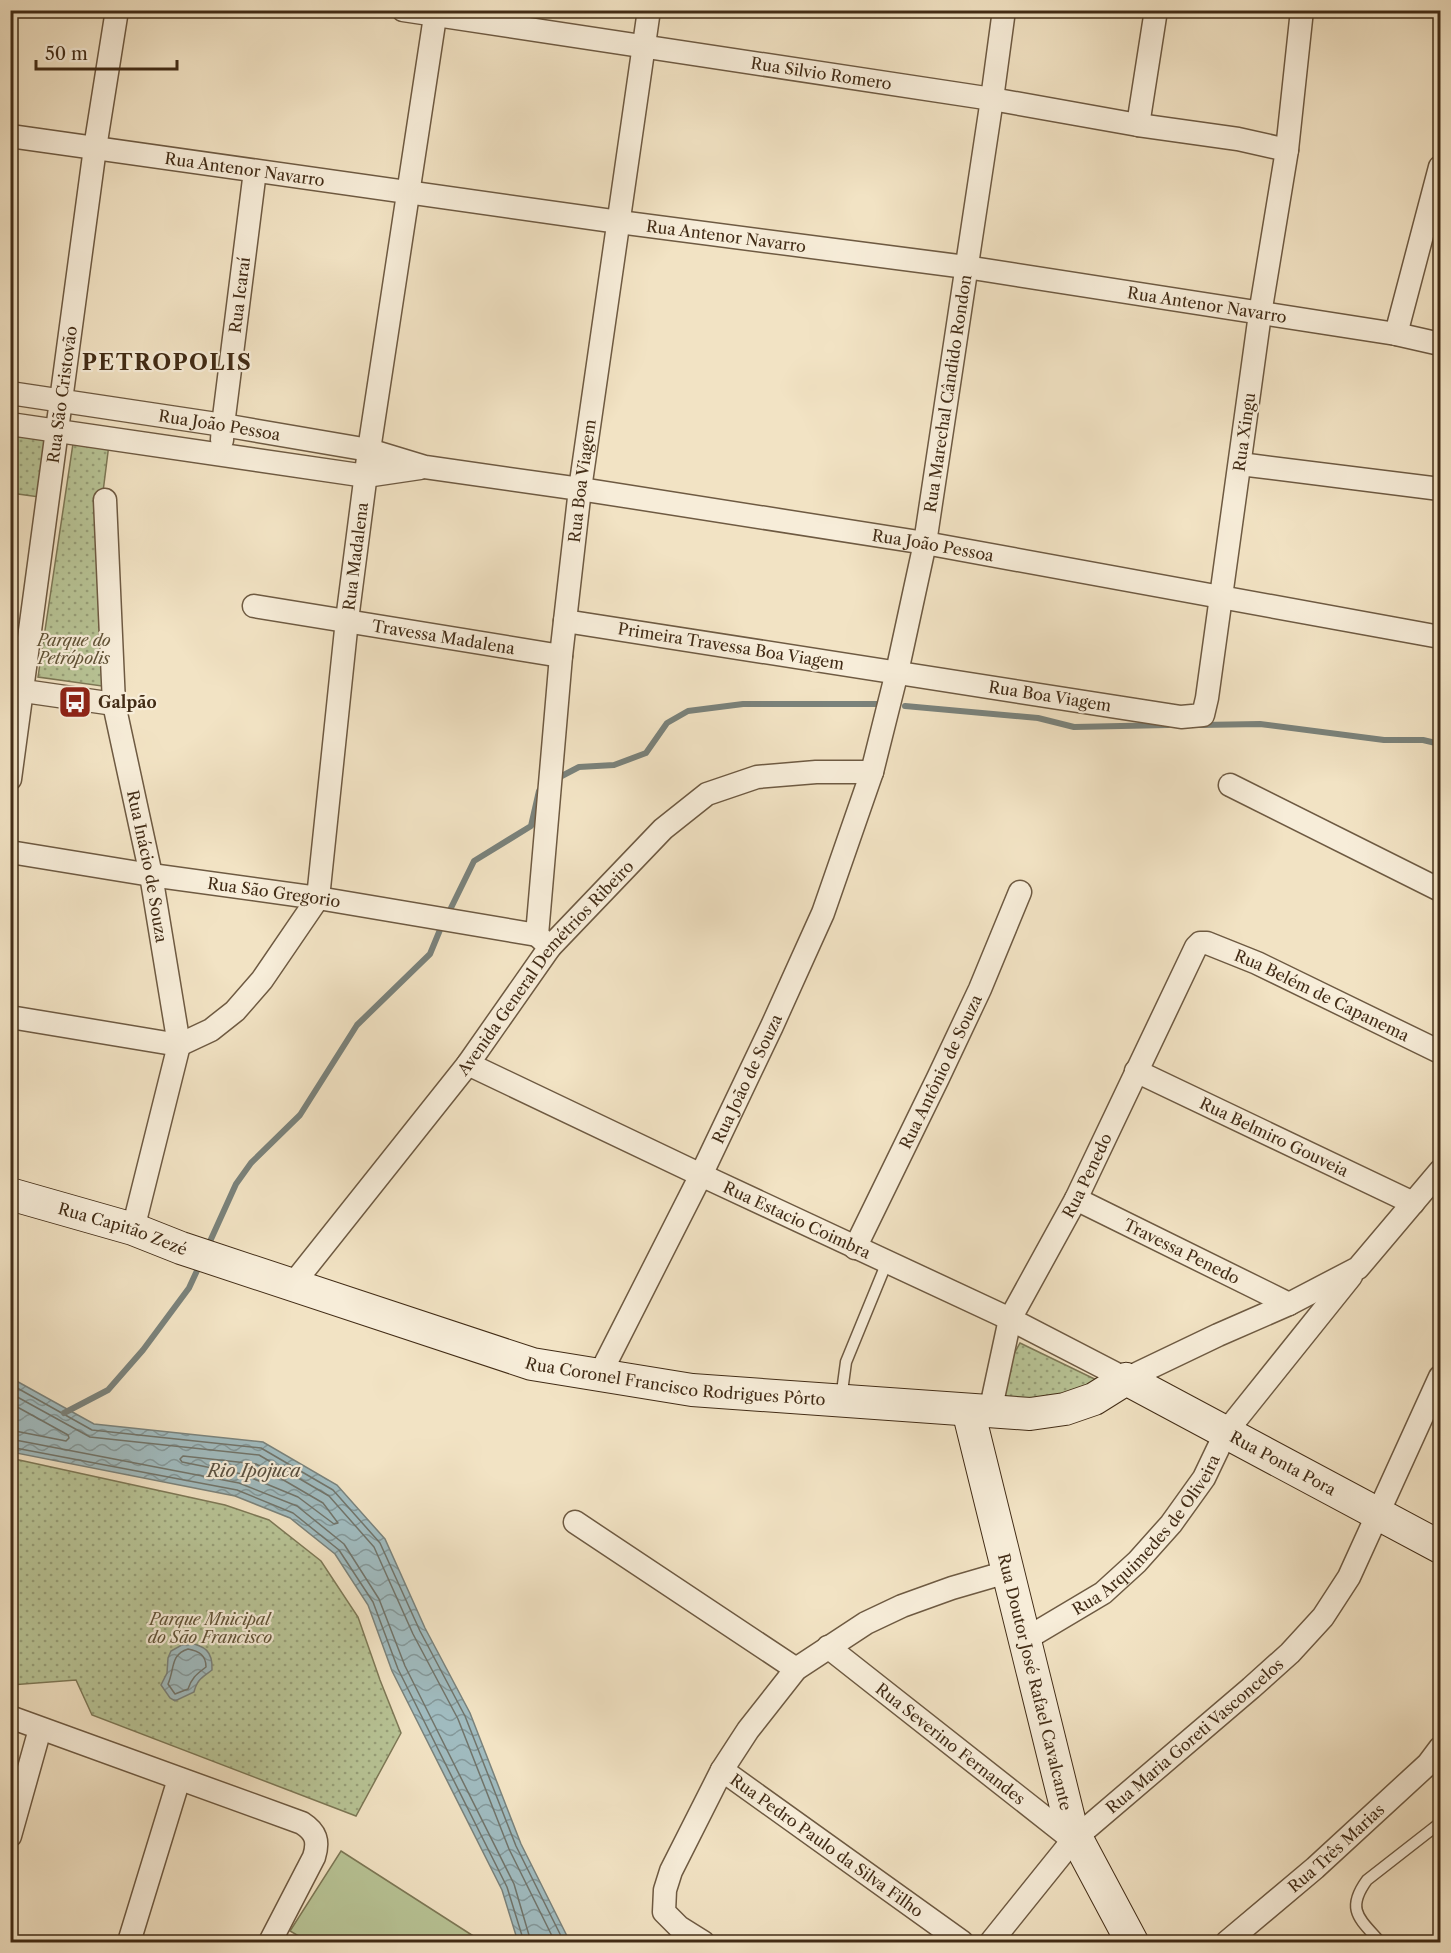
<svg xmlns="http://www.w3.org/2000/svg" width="1451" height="1953" viewBox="0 0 1451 1953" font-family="'Libre Caslon Text',serif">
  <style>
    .grass { fill: url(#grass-dots); stroke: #7d7856; stroke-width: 1.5 }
    .pitch { fill: #b8c496; stroke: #7d7856; stroke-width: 1.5 }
    .water { fill: url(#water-waves); stroke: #7a827b; stroke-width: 1.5 }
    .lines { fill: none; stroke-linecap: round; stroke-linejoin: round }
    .shore { stroke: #71746a; stroke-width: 1.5 }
    .stream { stroke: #7a827b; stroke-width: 6 }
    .lane-casing { stroke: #6e5a42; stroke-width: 13 }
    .street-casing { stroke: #6e5a42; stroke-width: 25 }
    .secondary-casing { stroke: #422c16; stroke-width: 34 }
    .lane { stroke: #f7edd9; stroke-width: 10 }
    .street { stroke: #f7edd9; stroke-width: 22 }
    .secondary { stroke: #f7edd9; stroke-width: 32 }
    .labels { text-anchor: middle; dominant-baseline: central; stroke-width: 4.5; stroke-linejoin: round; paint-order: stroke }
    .street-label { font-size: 16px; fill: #422c16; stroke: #f7edd9 }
    .park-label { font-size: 16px; font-style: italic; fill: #605236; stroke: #f7edd9 }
    .poi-label { font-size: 16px; font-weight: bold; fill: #422c16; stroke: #f7edd9; text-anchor: start }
    .water-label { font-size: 18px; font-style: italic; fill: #5a5040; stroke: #f7edd9 }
    .district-label { font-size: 22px; font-weight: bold; letter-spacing: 1.5px; fill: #422c16; stroke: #f7edd9 }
  </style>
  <defs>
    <pattern id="grass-dots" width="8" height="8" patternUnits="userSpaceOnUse" patternTransform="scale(1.5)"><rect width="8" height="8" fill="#b8c496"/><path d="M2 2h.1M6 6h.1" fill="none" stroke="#979f79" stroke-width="1.8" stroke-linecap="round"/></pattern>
    <pattern id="water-waves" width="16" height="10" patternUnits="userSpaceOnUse" patternTransform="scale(1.5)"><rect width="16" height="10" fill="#a0bbbf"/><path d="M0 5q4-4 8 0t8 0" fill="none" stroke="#84989a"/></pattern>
  </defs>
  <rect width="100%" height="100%" fill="#f2e3c4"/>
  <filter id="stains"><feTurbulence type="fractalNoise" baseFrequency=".00333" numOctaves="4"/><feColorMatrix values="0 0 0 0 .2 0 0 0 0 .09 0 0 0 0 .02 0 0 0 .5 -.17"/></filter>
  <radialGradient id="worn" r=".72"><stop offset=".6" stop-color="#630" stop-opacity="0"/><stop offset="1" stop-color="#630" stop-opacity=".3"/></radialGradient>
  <g class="grass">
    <polygon points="11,429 47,434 39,497 11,493"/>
    <polygon points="74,437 109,444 102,500 109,687 38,677"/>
    <polygon points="1020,1343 1107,1385 983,1409"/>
    <polygon points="10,1458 225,1505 269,1520 321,1561 358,1617 380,1680 401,1733 356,1816 92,1715 76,1680 11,1685"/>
  </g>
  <polygon class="pitch" points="341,1851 478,1939 475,1942 309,1942 290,1931"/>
  <g class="water">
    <polygon points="11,1378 94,1424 263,1442 337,1485 385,1539 425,1628 470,1713 521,1844 570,1942 518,1942 502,1890 392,1671 368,1605 335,1554 290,1518 235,1496 11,1452"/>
    <path d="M187,1642C205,1646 213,1651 212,1670C203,1677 197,1679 194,1692L175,1701L170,1698L161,1685L167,1673L168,1658L171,1651Z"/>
  </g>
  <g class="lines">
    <g class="shore">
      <polyline points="10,1384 92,1430 261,1448 333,1490 380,1543 420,1631 465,1716 516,1846 564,1942"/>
      <polyline points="10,1393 90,1437 259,1455 329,1496 374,1547 413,1634 458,1719 509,1849 555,1942"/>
      <polyline points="10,1403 68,1435 69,1438 66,1441 10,1430"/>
      <polyline points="10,1439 239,1483 297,1506 344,1544 379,1599 405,1666 514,1884 531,1942"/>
      <polyline points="10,1447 237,1490 293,1513 339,1550 373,1602 398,1669 507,1887 524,1942"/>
      <polygon points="183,1456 256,1464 323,1503 338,1523 334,1524 298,1497 242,1474 182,1462 180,1459"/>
      <path d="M188,1649C199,1651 206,1655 206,1667C197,1674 192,1677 188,1689L175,1694L168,1684C175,1668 170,1655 188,1649Z"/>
    </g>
    <g class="stream">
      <polyline points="905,706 1038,718 1074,727 1168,725"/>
      <polyline points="1200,725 1260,724 1384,740 1423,740 1440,744"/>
      <polyline points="556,779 579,767 614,765 646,753 667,723 688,711 743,704 881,704"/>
      <polyline points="447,916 474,861 531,826 539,791"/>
      <polyline points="207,1248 236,1184 251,1163 300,1115 357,1025 430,954 442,925"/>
      <polyline points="64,1413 108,1390 143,1350 189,1288 201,1262"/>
    </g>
    <g class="lane-casing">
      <g id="lane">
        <polyline points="841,1399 846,1362 887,1262"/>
        <path d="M1380,1942C1360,1919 1345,1910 1367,1880L1440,1823"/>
      </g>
    </g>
    <g class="street-casing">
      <g id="street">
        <path id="s1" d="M403,10L992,99L1138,125L1238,139L1287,150L1260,314L1207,698L1203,715L1181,717L565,621"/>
        <polyline points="1138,125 1156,10"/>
        <path id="s2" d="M10,136L619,222L966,267L1396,334L1440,344"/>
        <polyline points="1287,150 1302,10"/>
        <polyline points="1396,334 1440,167"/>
        <path id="s3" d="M10,393L223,425L369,450L425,467L580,489L925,543L1440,637"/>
        <polyline points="10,424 366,476 420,468"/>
        <path id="s4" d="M222,440L223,425L255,171"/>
        <polyline points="1240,464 1440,489"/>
        <path id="s5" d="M105,500L114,704L151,875L179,1045L133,1229"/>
        <path id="s6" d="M254,606L561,656"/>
        <polyline points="10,689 114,704"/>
        <path id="s7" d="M10,779L95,148L117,10"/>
        <polyline points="1230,785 1440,890"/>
        <path id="s8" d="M10,852L151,875L318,898L537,935"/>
        <path id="s9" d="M550,947L537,935L561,656L580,489L649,10"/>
        <polyline points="10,1017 179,1045"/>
        <path id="s10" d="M179,1045L211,1030L235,1011L262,980L318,898L347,620L369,450L436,10"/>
        <path id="s11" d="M468,1064L701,1175L1010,1319L1126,1379L1218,1335L1289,1304L1358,1268L1440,1171"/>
        <path id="s12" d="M1136,1071L1413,1203"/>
        <path id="s13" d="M1076,1199L1289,1304"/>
        <path id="s14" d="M855,1248L938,1078L980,989L1020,892"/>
        <path id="s15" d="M293,1284L468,1064L550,947L663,829L707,794L757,777L816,772H872"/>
        <path id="s16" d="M599,1376L701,1175L772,1026L823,913L872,772L897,672L925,543L992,99L1004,10"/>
        <path id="s17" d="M990,1412L1010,1319L1076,1199L1196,947L1200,943H1207L1257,963L1440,1052"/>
        <polyline points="575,1522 796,1669"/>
        <path id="s18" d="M1024,1640L1103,1593L1137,1562L1171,1524L1204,1478L1226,1432L1351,1276"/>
        <path id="s19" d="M828,1647L1073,1840"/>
        <path d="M10,1717L302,1823C316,1832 319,1841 314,1857L270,1942"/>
        <path id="s20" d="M722,1770L962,1942"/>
        <polyline points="10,1836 40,1729"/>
        <polyline points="129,1942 179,1779"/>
        <polyline points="703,1942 679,1927 664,1912 665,1890 671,1871 722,1770 748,1730 796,1669 866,1623 902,1606 952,1588 1007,1572"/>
        <path id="s21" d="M991,1942L1073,1840L1251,1688L1290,1653L1323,1617L1349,1577L1440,1377"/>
        <path id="s22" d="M1227,1942L1315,1868L1428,1764L1440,1748"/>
      </g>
    </g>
    <g class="secondary-casing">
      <g id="secondary">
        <path id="s23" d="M10,1194L133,1229L181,1248L532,1364L692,1390L1030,1414L1065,1409L1094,1399L1126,1379L1440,1547"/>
        <path id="s24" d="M968,1410L1070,1823L1076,1837L1132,1942"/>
      </g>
    </g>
    <use href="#lane" class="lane"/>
    <use href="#street" class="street"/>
    <use href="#secondary" class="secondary"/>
  </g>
  <defs>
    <g id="bus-square" transform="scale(1.725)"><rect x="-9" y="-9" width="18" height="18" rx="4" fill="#8f2418" stroke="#f7edd9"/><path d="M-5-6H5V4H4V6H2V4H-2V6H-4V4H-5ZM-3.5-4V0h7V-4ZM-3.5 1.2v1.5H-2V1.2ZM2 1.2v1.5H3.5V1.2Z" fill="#fff"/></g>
  </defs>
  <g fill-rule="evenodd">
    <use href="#bus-square" x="75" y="702"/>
  </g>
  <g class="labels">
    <g class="street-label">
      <text stroke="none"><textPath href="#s1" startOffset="423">Rua Silvio Romero</textPath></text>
      <text stroke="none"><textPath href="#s2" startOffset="237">Rua Antenor Navarro</textPath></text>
      <text stroke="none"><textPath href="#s2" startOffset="723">Rua Antenor Navarro</textPath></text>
      <text stroke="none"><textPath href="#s4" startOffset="146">Rua Icaraí</textPath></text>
      <text stroke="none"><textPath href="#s2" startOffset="1209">Rua Antenor Navarro</textPath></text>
      <text stroke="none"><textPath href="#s16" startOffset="1050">Rua Marechal Cândido Rondon</textPath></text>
      <text stroke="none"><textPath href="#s7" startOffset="388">Rua São Cristovão</textPath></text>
      <text stroke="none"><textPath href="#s3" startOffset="212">Rua João Pessoa</textPath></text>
      <text transform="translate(1244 432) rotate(-82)">Rua Xingu</text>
      <text stroke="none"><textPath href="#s9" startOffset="474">Rua Boa Viagem</textPath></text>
      <text stroke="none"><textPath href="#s3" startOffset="936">Rua João Pessoa</textPath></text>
      <text stroke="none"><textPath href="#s10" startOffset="550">Rua Madalena</textPath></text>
      <text stroke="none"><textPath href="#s6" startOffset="192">Travessa Madalena</textPath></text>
      <text transform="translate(731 646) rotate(9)">Primeira Travessa Boa Viagem</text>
      <text transform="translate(1050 696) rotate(9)">Rua Boa Viagem</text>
      <text stroke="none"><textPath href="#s5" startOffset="370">Rua Inácio de Souza</textPath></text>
      <text stroke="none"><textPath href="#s8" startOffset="267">Rua São Gregorio</textPath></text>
      <text stroke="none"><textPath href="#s15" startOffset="405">Avenida General Demétrios Ribeiro</textPath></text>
      <text stroke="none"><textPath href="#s17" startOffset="650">Rua Belém de Capanema</textPath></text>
      <text stroke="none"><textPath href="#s14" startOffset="196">Rua Antônio de Souza</textPath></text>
      <text stroke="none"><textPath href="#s16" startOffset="332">Rua João de Souza</textPath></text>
      <text stroke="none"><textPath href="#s12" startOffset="153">Rua Belmiro Gouveia</textPath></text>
      <text stroke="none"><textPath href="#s17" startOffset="258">Rua Penedo</textPath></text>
      <text stroke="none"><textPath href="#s11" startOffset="364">Rua Estacio Coimbra</textPath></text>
      <text stroke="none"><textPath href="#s23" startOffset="118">Rua Capitão Zezé</textPath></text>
      <text stroke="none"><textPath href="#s13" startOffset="118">Travessa Penedo</textPath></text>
      <text stroke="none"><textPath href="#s23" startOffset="694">Rua Coronel Francisco Rodrigues Pôrto</textPath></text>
      <text stroke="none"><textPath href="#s23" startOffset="1332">Rua Ponta Pora</textPath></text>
      <text stroke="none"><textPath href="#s18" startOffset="164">Rua Arquimedes de Oliveira</textPath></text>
      <text stroke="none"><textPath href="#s24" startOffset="280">Rua Doutor José Rafael Cavalcante</textPath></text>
      <text stroke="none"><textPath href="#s21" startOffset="291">Rua Maria Goreti Vasconcelos</textPath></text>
      <text stroke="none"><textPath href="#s19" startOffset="156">Rua Severino Fernandes</textPath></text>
      <text stroke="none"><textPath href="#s20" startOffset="129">Rua Pedro Paulo da Silva Filho</textPath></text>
      <text stroke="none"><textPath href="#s22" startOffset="144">Rua Três Marias</textPath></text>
    </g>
    <g class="park-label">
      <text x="74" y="640">Parque do<tspan x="74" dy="18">Petrópolis</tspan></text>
      <text x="210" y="1619">Parque Mnicipal<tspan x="210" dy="18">do São Francisco</tspan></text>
    </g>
    <g class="poi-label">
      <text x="98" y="702">Galpão</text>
    </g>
    <g class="water-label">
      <text x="254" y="1471">Rio Ipojuca</text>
    </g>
    <g class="district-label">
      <text x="167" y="362">PETROPOLIS</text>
    </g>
  </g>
  <rect width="1451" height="1953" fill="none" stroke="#f2e3c4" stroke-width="36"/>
  <rect x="12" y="12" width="1427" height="1929" fill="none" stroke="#422c16" stroke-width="3"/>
  <rect x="18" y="18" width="1415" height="1917" fill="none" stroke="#422c16" stroke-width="1.5"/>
  <path d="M36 60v9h141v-9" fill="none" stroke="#422c16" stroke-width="3"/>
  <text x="45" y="60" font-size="18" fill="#422c16" stroke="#f7edd9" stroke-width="4.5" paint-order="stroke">50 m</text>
  <rect width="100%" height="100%" filter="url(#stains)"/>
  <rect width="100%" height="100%" fill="url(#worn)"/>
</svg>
